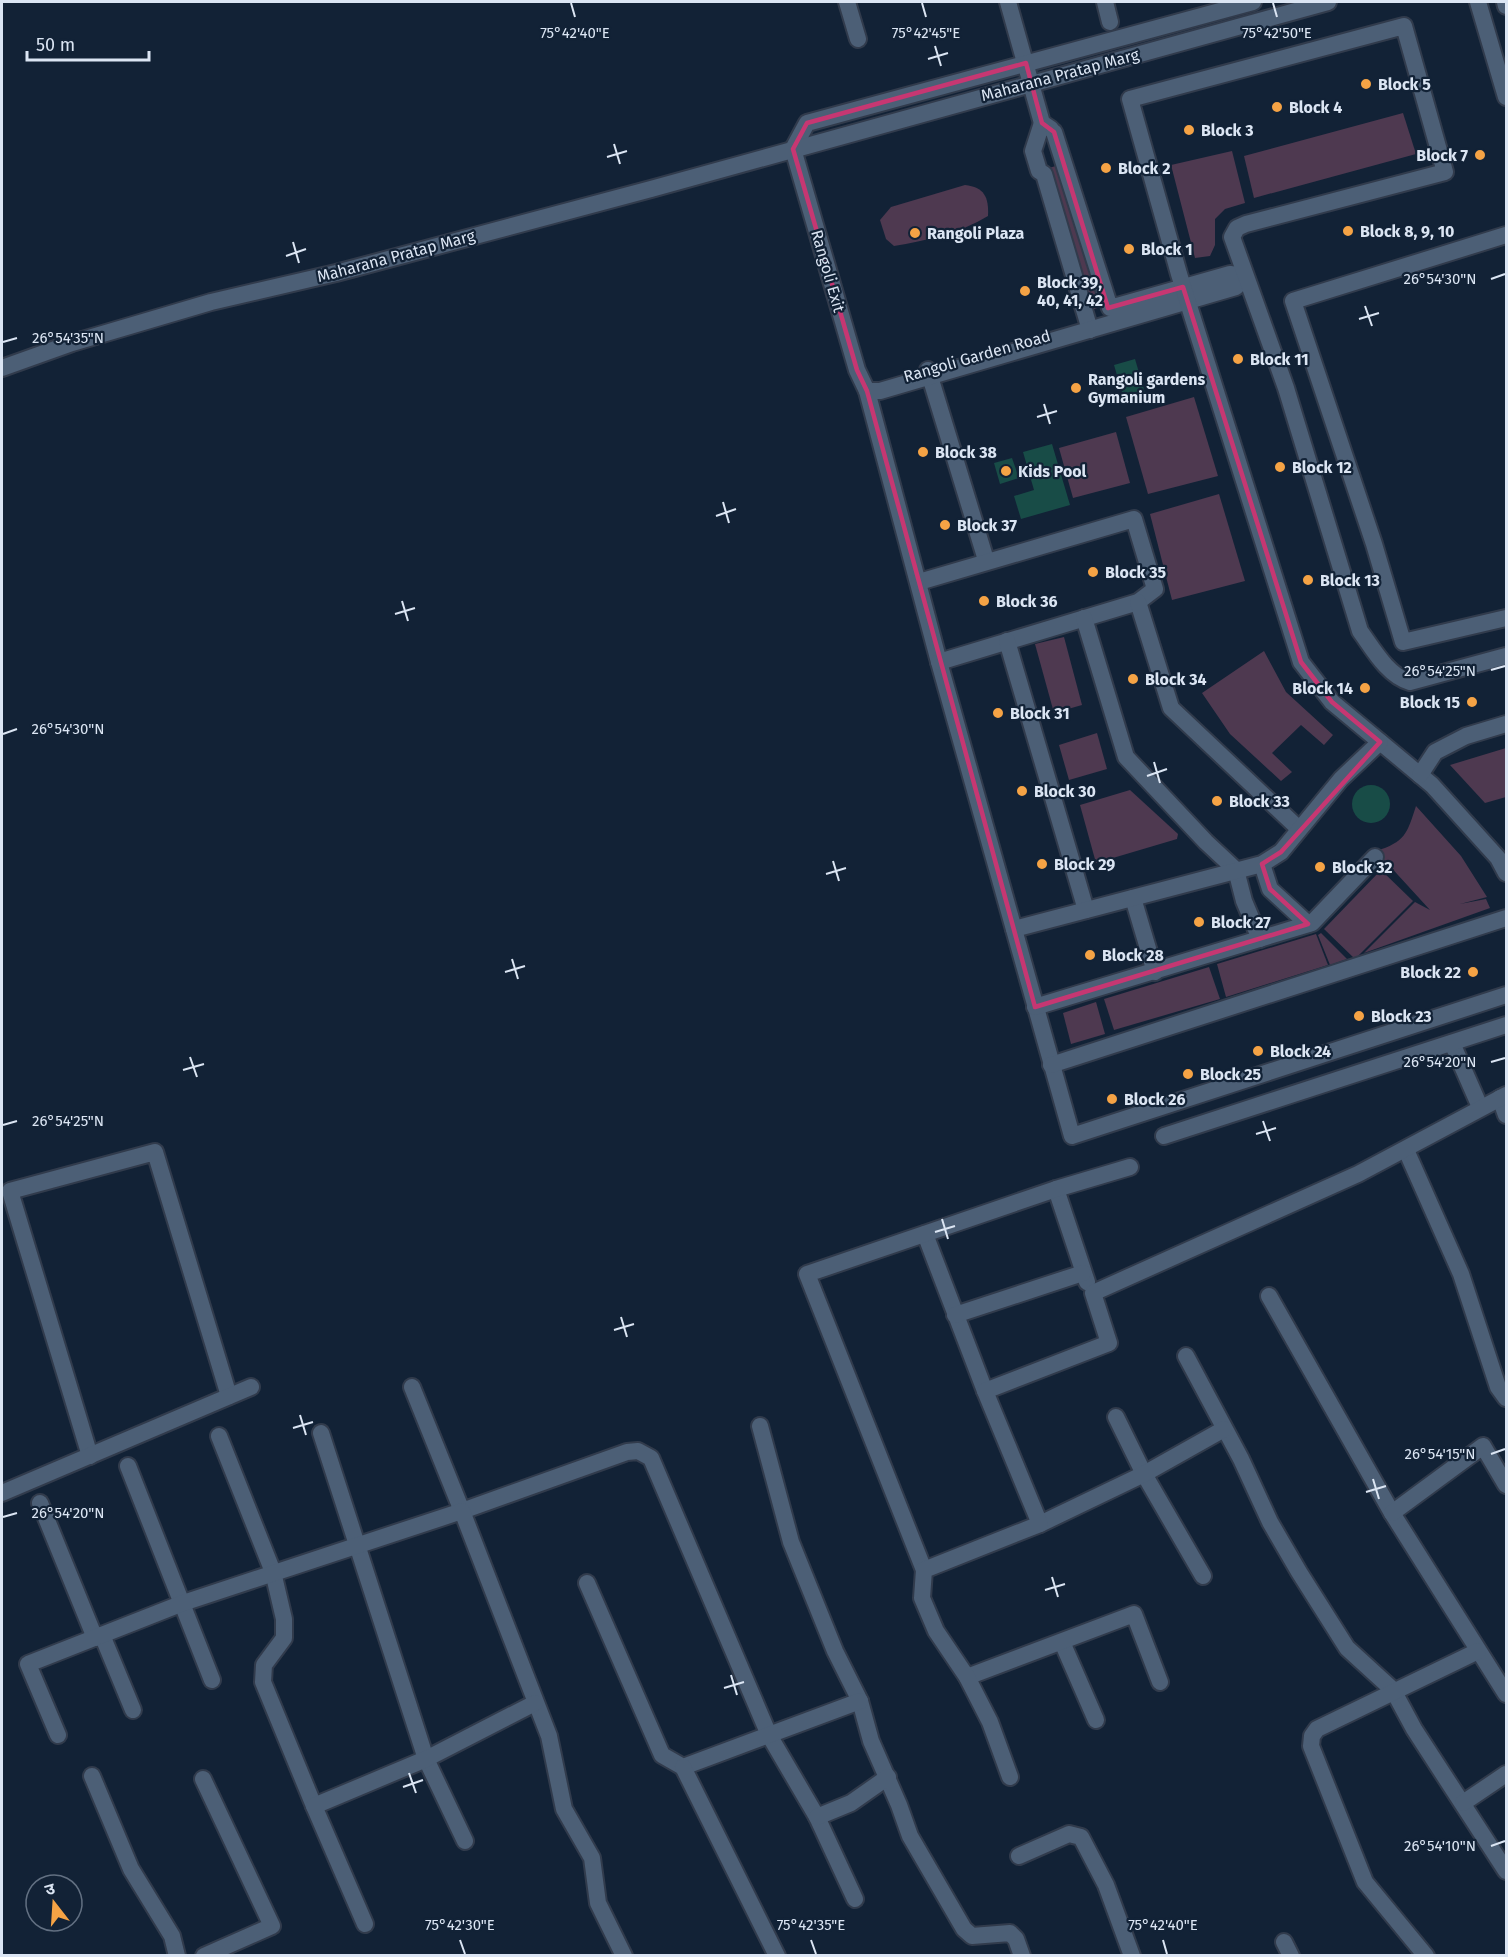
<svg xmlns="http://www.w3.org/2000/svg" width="1508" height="1957" viewBox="0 0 1508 1957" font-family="'Fira Sans','Noto Sans Devanagari',sans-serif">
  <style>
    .green { fill: #4e3950 }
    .water { fill: #184c47 }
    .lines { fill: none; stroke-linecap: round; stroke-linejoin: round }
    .minor-casing { stroke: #313b4c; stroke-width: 20 }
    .tertiary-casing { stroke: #313b4c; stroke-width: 20 }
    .minor { stroke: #4c5f76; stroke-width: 16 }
    .tertiary { stroke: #4c5f76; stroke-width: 16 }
    .marked { fill: none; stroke: #c63772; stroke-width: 4.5; stroke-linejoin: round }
    .ticks { fill: none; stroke: #dbe5f3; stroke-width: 2 }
    .poi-dot { fill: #f5a345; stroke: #122236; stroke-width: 2 }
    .labels { text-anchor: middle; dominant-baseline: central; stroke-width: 4.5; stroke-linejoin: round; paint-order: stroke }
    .street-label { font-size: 16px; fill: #dbe5f3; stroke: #122236 }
    .poi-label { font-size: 16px; font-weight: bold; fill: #dbe5f3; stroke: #122236; text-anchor: start }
    .ticks-label { font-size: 15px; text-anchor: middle; fill: #dbe5f3; stroke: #122236; stroke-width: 4.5; stroke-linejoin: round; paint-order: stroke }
  </style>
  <rect width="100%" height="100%" fill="#122236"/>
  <g class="green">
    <polygon points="1403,113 1416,154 1254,198 1244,156"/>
    <polygon points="1232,151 1245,203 1225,209 1215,219 1215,245 1210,256 1195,258 1171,165"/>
    <polygon points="1059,165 1101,307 1091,310 1049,168"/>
    <path d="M965,185C984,187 989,197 988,216C960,233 925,241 894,246L886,239L880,220L891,207Z"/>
    <polygon points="1194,397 1218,476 1148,494 1126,417"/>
    <polygon points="1116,432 1130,483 1073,498 1059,448"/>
    <polygon points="1219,494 1245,581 1172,600 1150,514"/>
    <polygon points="1064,637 1082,705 1054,713 1035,644"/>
    <polygon points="1264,651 1286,692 1333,735 1324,745 1301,725 1272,753 1292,772 1281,781 1230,734 1202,693"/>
    <polygon points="1097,733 1107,769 1069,780 1059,745"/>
    <polygon points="1506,748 1506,797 1485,803 1450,765"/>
    <polygon points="1130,790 1178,834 1177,839 1096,863 1080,805"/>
    <path d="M1416,806L1461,856L1487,897L1460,904L1486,899L1490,908L1364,953L1415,902L1430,910L1376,851C1405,842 1407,834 1416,806Z"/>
    <polygon points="1381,870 1413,901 1355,959 1324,929"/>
    <polygon points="1321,933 1347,959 1330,965 1318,935"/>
    <polygon points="1316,934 1328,965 1226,997 1217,964"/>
    <polygon points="1209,967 1220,999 1114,1030 1104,999"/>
    <polygon points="1096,1002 1105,1034 1071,1044 1063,1013"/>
  </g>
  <g class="water">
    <polygon points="1135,359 1145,393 1124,399 1114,365"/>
    <polygon points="1052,444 1070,505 1021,519 1014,496 1034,490 1023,452"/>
    <polygon points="1012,458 1019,478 1000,484 994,463"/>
    <circle cx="1371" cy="804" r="19"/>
  </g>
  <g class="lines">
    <g class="minor-casing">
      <g id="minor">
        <polyline points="847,2 858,39"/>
        <polyline points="1008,2 1042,123 1051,129"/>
        <polyline points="1105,2 1110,22"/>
        <polyline points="1478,2 1506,97"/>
        <polyline points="1505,2 1506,6"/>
        <polyline points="1042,123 1033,151 1039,171 1044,174 1090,330"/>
        <polyline points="793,149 857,370 867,391 939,662 1072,1136 1506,995"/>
        <polyline points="1506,235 1293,301 1374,544 1403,642 1506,618"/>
        <polyline points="928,370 986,560"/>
        <polyline points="867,391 880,391 1188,301 1236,287 1245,276 1230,274 1110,308 1054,132"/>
        <polyline points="919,582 1134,519 1155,589 1138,602 939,662"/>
        <polyline points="1138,602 1171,708 1298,828"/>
        <polyline points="1084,618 1126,757 1206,842 1236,870 1244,901 1260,939"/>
        <polyline points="1007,641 1086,910"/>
        <path d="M1506,656L1410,682C1388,676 1373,649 1360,631L1286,388L1232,237L1237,228L1246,224L1445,172L1404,26L1130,99L1179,274L1301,662L1332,702L1432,785L1498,858L1506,873"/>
        <polyline points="1420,775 1435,752 1466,736 1506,724"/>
        <polyline points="1262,864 1270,889 1308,924"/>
        <polyline points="1133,898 1155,972"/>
        <polyline points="1014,929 1262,864 1281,852 1341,779 1380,742"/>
        <polyline points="1035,1007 1312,923 1375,857"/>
        <polyline points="1452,1043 1480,1107"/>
        <polyline points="1051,1065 1506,918"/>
        <polyline points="1500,1098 1506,1115"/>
        <polyline points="1164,1136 1506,1025"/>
        <polyline points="1406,1150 1461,1274 1498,1387 1506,1398"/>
        <polyline points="1056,1189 1087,1282"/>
        <polyline points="925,1234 985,1391"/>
        <polyline points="1269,1296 1392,1513 1506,1694"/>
        <polyline points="955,1315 1083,1273"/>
        <polyline points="1186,1356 1241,1459 1270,1522 1299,1572 1347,1648 1393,1690 1414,1729 1506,1871"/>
        <polyline points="412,1387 462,1511 627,1452 638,1451 651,1458 769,1735 817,1817 855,1899"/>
        <polyline points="1116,1417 1144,1474 1203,1576"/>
        <polyline points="760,1426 791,1542 835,1651 860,1701 871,1741 899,1805 910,1836 964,1929 972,1936 1010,1933 1016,1939 1022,1956"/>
        <polyline points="321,1433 426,1759 465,1841"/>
        <polyline points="219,1436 273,1572 284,1619 284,1638 264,1665 263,1682 314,1806"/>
        <polyline points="90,1456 10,1191 155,1152 229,1396"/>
        <polyline points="128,1466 212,1680"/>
        <polyline points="2,1493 251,1387"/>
        <polyline points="40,1503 95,1638"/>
        <polyline points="1392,1513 1483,1446 1506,1485"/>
        <polyline points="1040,1524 1144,1474 1224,1429"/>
        <polyline points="924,1570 807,1274 1056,1189 1130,1167"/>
        <polyline points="587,1583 662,1755 683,1767 860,1701"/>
        <polyline points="102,1635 133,1710"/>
        <polyline points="1062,1642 1096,1720"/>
        <polyline points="967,1677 1134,1614 1160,1682"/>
        <polyline points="58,1735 28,1664 183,1603 462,1511 549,1736 564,1809 592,1858 598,1903 624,1956"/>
        <polyline points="683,1767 777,1956"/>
        <polyline points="92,1776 131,1869 172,1936 177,1956"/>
        <polyline points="1010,1777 990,1722 967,1677 936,1631 922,1598 924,1570 1040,1524 985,1391 1109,1343 1093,1293 1358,1174 1506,1095"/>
        <polyline points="203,1779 272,1926 204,1956"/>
        <polyline points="1463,1803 1506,1774"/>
        <polyline points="817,1817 851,1803 888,1777"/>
        <polyline points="1019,1856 1069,1834 1081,1837 1106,1885 1132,1956"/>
        <polyline points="365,1924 314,1806 426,1759 535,1703"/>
        <polyline points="1284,1942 1291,1956"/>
        <polyline points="1426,1956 1365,1882 1311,1746 1312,1736 1317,1729 1478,1651"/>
      </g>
    </g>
    <g class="tertiary-casing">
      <g id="tertiary">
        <polyline points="793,149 807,123 1253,2"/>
        <polyline points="2,368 72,343 211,302 336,273 651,189 1328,2"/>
      </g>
    </g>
    <use href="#minor" class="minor"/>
    <use href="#tertiary" class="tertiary"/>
  </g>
  <path class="marked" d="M1026,63L1042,123L1054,132L1108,308L1183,287L1301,662L1332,702L1380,742L1281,852L1262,864L1270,889L1308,924L1035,1007L867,391L857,370L793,149L807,123Z"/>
  <path class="ticks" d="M571,3L575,17M922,3L926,17M1273,3L1277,17M935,46L941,66M928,59L948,53M614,144L620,164M607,157L627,151M293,242L299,263M286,256L306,249M1491,279L1505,274M1365,306L1372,326M1359,319L1379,313M3,342L17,338M1044,404L1050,424M1037,417L1057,411M723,502L729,523M716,516L736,509M402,601L408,621M395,614L415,608M1491,670L1505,666M3,734L17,729M1154,762L1160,783M1147,776L1167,769M833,861L839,881M826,874L846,868M512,959L518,979M505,972L525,966M190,1057L197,1077M1491,1062L1505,1058M183,1070L204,1064M1263,1121L1270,1141M3,1125L17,1121M1256,1134L1276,1128M942,1219L948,1239M935,1232L955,1226M621,1317L627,1337M614,1330L634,1324M300,1415L306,1435M293,1428L313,1422M1491,1454L1505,1449M1373,1479L1379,1499M1366,1492L1386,1486M3,1517L17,1513M1052,1577L1058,1597M1045,1590L1065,1584M731,1675L737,1695M724,1688L744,1682M409,1773L416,1793M403,1787L423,1780M1491,1846L1505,1841M460,1940L465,1954M811,1940L816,1954M1163,1940L1167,1954"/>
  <g class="poi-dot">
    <circle cx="1366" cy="84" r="6"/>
    <circle cx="1277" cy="107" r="6"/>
    <circle cx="1189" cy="130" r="6"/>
    <circle cx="1480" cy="155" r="6"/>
    <circle cx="1106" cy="168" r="6"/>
    <circle cx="1348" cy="231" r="6"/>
    <circle cx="915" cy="233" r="6"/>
    <circle cx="1129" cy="249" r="6"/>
    <circle cx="1025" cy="291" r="6"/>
    <circle cx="1238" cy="359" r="6"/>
    <circle cx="1076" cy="388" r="6"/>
    <circle cx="923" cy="452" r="6"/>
    <circle cx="1280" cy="467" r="6"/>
    <circle cx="1006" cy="471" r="6"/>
    <circle cx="945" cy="525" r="6"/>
    <circle cx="1093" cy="572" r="6"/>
    <circle cx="1308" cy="580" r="6"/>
    <circle cx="984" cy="601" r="6"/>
    <circle cx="1133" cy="679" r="6"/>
    <circle cx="1365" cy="688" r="6"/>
    <circle cx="1472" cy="702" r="6"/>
    <circle cx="998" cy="713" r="6"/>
    <circle cx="1022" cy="791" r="6"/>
    <circle cx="1217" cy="801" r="6"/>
    <circle cx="1042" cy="864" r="6"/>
    <circle cx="1320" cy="867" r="6"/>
    <circle cx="1199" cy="922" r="6"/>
    <circle cx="1090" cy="955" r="6"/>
    <circle cx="1473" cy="972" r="6"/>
    <circle cx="1359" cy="1016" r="6"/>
    <circle cx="1258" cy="1051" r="6"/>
    <circle cx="1188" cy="1074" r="6"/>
    <circle cx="1112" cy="1099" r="6"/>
  </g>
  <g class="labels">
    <g class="street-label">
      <text transform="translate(1060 75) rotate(-15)">Maharana Pratap Marg</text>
      <text transform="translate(396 256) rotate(-15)">Maharana Pratap Marg</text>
      <text transform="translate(828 271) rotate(74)">Rangoli Exit</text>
      <text transform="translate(977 356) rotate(-16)">Rangoli Garden Road</text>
    </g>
    <g class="poi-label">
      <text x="1378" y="84">Block 5</text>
      <text x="1289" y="107">Block 4</text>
      <text x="1201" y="130">Block 3</text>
      <text x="1468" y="155" text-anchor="end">Block 7</text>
      <text x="1118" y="168">Block 2</text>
      <text x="1360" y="231">Block 8, 9, 10</text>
      <text x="927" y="233">Rangoli Plaza</text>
      <text x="1141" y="249">Block 1</text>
      <text x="1037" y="282">Block 39,<tspan x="1037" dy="18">40, 41, 42</tspan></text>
      <text x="1250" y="359">Block 11</text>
      <text x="1088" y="379">Rangoli gardens<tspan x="1088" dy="18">Gymanium</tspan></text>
      <text x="935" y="452">Block 38</text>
      <text x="1292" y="467">Block 12</text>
      <text x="1018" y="471">Kids Pool</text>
      <text x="957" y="525">Block 37</text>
      <text x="1105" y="572">Block 35</text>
      <text x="1320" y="580">Block 13</text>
      <text x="996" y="601">Block 36</text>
      <text x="1145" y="679">Block 34</text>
      <text x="1353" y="688" text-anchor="end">Block 14</text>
      <text x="1460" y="702" text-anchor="end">Block 15</text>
      <text x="1010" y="713">Block 31</text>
      <text x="1034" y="791">Block 30</text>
      <text x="1229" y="801">Block 33</text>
      <text x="1054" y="864">Block 29</text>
      <text x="1332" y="867">Block 32</text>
      <text x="1211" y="922">Block 27</text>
      <text x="1102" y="955">Block 28</text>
      <text x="1461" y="972" text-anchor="end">Block 22</text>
      <text x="1371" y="1016">Block 23</text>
      <text x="1270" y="1051">Block 24</text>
      <text x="1200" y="1074">Block 25</text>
      <text x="1124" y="1099">Block 26</text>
    </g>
  </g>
  <g class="ticks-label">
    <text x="926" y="38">75°42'45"E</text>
    <text x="575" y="38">75°42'40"E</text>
    <text x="1277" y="38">75°42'50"E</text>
    <text x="1440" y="284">26°54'30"N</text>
    <text x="68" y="343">26°54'35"N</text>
    <text x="1440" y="676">26°54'25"N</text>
    <text x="68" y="734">26°54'30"N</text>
    <text x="1440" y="1067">26°54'20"N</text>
    <text x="68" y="1126">26°54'25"N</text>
    <text x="1440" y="1459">26°54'15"N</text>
    <text x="68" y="1518">26°54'20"N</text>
    <text x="1440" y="1851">26°54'10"N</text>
    <text x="460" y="1930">75°42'30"E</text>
    <text x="811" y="1930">75°42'35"E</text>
    <text x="1163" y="1930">75°42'40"E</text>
  </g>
  <rect width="1508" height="1957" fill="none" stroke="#dbe5f3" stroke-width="6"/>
  <g transform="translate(54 1903) rotate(343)"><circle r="28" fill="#122236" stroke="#627082" stroke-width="1.5"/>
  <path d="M0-4.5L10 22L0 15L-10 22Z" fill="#f5a345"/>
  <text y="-9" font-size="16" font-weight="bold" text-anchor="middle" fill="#dbe5f3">उ</text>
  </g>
  <path d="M27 51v9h122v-9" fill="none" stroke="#dbe5f3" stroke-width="3"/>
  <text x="36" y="51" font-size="18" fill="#dbe5f3" stroke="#122236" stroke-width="4.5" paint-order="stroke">50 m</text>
</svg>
